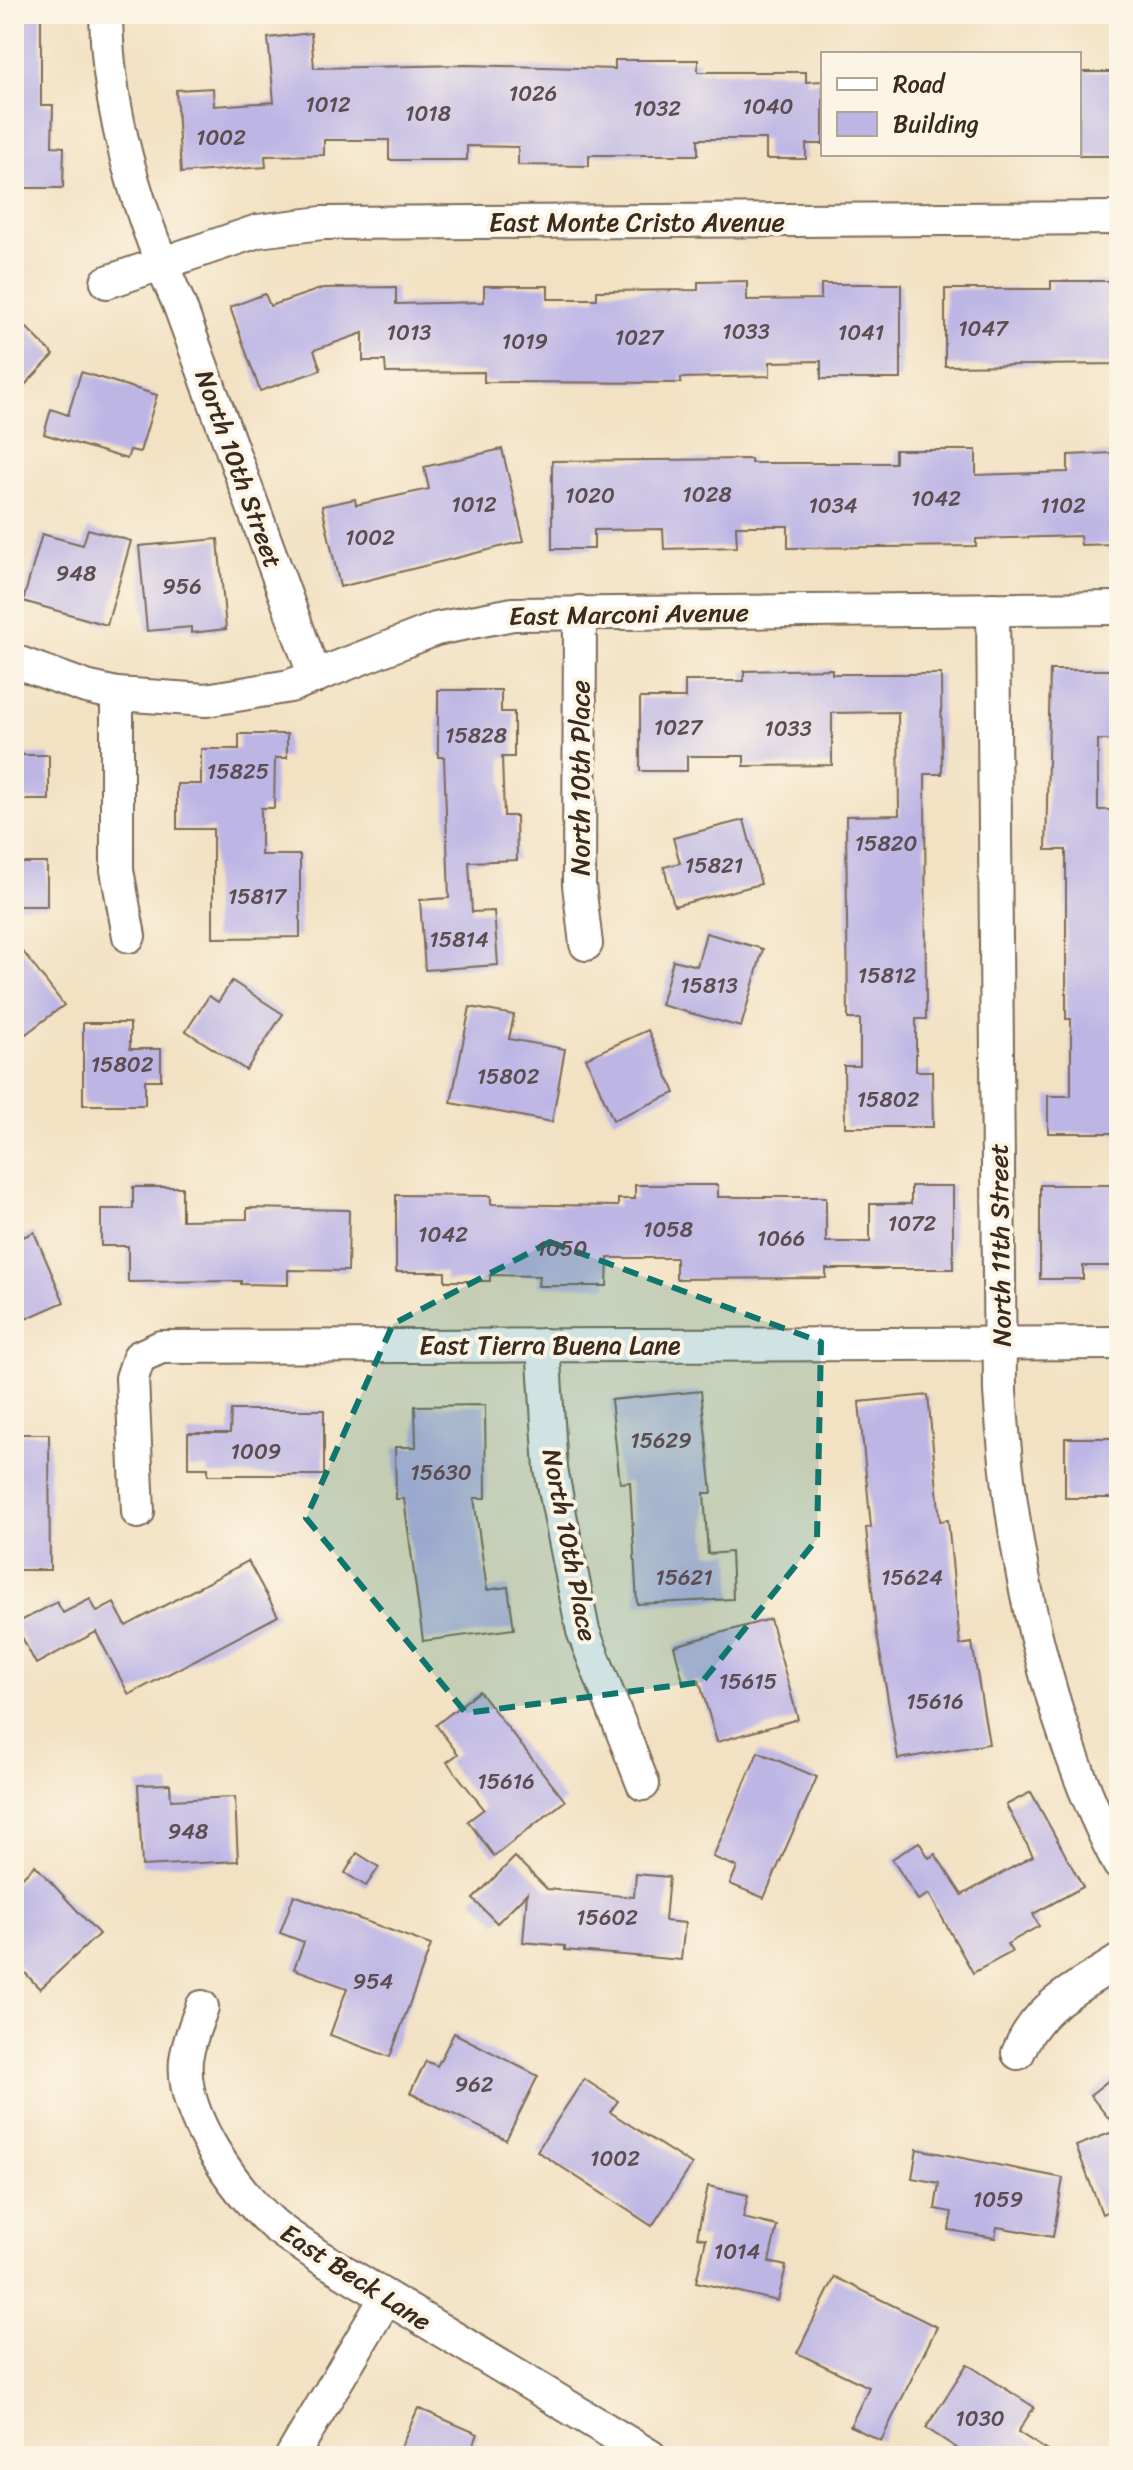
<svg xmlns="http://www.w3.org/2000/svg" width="1133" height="2470" viewBox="0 0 1133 2470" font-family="Sriracha,sans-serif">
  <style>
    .building { fill: #bdb6e5 }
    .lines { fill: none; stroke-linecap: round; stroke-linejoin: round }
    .minor-casing { stroke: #7b6a57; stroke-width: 36 }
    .minor { stroke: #fff; stroke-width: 32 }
    .marked { fill: #0f766e; fill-opacity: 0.2; stroke: #0f766e; stroke-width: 6; stroke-dasharray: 16 10; stroke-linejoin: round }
    .labels { text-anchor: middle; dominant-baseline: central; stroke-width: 8; stroke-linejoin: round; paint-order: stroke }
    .number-label { font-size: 22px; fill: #5c4d50 }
    .street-label { font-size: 26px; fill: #3b2a1e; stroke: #fcf5e5 }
  </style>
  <rect width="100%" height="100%" fill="#fcf5e5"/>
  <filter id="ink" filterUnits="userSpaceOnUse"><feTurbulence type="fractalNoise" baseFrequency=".0125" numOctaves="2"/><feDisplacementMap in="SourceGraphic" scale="16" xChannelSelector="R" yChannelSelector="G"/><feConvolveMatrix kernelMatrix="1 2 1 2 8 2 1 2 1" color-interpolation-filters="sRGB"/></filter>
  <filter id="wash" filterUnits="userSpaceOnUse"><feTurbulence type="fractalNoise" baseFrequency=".006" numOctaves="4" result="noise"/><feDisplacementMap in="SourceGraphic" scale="32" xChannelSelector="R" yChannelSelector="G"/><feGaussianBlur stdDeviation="1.8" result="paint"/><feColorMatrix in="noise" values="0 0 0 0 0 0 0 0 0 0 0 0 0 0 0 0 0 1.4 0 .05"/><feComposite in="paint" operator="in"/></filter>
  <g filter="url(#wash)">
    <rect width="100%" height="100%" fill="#f2e1c2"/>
    <g id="blocks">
      <g class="building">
        <polygon points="14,14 41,14 41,105 53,105 52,146 64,147 63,188 14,188"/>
        <polygon points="311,33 314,68 467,65 615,69 615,60 698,60 698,72 806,72 806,82 823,81 823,144 806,144 806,159 766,159 766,139 698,139 698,155 589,155 589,166 518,165 518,147 467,146 467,160 389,160 389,140 324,140 324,155 265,156 266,167 181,173 176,90 213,88 214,106 274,102 268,38"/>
        <rect x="1079" y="72" width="40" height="84"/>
        <polygon points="747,281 747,300 821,299 821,284 901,284 901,379 821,379 821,361 770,362 770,376 681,378 681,383 484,382 484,372 386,373 385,361 363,361 363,333 314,350 321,370 260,391 230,307 265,294 270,306 323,288 396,287 396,304 484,302 484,286 548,286 548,299 597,299 597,291 698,290 698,282"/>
        <polygon points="1051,281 1119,281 1119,364 945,366 945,289 1051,289"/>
        <polygon points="14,315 54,355 14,396"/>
        <polygon points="81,372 157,395 140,452 130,450 127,459 44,434 51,409 68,415"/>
        <polygon points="502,449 524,541 340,587 322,506 355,499 356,505 429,489 424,467"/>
        <polygon points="895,450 976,450 976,475 1068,472 1068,455 1113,453 1117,544 1081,545 1080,536 976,539 976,546 788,548 788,526 736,526 737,547 664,549 663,529 594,530 594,549 552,549 552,461 751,459 751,463 895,463"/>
        <polygon points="88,529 131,541 107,625 23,601 42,534 83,545"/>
        <polygon points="218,539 226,629 191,633 191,627 147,631 139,546"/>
        <polygon points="832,669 832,674 941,674 942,774 925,774 926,1019 916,1019 916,1071 932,1071 933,1127 845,1127 844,1066 860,1066 860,1019 848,1019 846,816 899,815 898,712 832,713 832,765 744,766 744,756 687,756 687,771 640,771 640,698 685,698 685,681 744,681 744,671"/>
        <polygon points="1050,670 1119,670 1119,740 1098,740 1098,810 1119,810 1119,1133 1048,1133 1048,1096 1071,1096 1071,1019 1066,1019 1066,850 1046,850"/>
        <polygon points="438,690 501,690 501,712 514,712 514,757 502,757 504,816 516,816 517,860 469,862 472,912 494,911 498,965 425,970 420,900 449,898 444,757 438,757"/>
        <polygon points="239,734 287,734 287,758 275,758 274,808 261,808 261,855 300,855 300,937 213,938 213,829 177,829 177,784 201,784 201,749 239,749"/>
        <rect x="14" y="755" width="35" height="45"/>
        <polygon points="744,820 761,884 674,906 664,867 680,863 673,838"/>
        <rect x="14" y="863" width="33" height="43"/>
        <polygon points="706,933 763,949 741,1027 661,1005 673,960 697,966"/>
        <polygon points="14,940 64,1005 14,1043"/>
        <polygon points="232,981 283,1014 246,1070 186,1031 209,996 218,1002"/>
        <polygon points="470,1007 514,1015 509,1039 565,1049 552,1122 451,1103"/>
        <polygon points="83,1023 130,1023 130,1049 161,1049 161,1080 145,1080 145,1105 83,1105"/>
        <polygon points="648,1030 675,1093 613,1120 586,1058"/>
        <polygon points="635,1185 718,1185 718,1197 826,1197 826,1242 870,1242 870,1204 911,1204 911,1186 953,1186 953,1269 826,1269 826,1278 676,1279 676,1258 608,1258 607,1286 538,1286 539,1276 490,1275 490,1281 445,1281 445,1272 396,1272 396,1195 491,1196 491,1204 618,1206 618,1199 635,1199"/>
        <polygon points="1040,1185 1119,1185 1119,1266 1083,1266 1083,1279 1040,1279"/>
        <polygon points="133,1187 182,1187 182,1220 247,1219 247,1208 349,1210 348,1271 288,1270 288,1285 241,1284 241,1281 128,1282 128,1246 101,1246 101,1209 133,1209"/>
        <polygon points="34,1232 64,1302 14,1324 14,1241"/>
        <polygon points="701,1391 712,1493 704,1493 708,1554 731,1552 733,1599 637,1604 630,1482 620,1483 611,1400"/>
        <polygon points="928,1395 940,1521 948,1520 960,1645 972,1643 989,1744 898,1759 876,1629 866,1528 871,1527 859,1402"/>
        <polygon points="485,1405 486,1498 474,1498 487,1590 508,1587 514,1629 423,1641 404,1499 396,1499 395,1447 416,1447 415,1406"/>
        <polygon points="231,1410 324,1410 324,1475 208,1475 208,1468 188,1468 188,1433 230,1433"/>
        <polygon points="14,1434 49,1434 50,1570 14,1570"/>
        <rect x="1065" y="1438" width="54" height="60"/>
        <polygon points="248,1561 278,1616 129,1695 96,1632 36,1664 15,1624 57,1602 63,1613 90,1599 97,1612 114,1603 126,1626"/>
        <polygon points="770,1619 798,1719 717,1742 699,1680 684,1685 674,1646"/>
        <polygon points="479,1691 565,1801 494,1856 468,1821 484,1809 447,1762 458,1754 436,1725"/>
        <polygon points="758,1752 817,1777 764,1898 730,1884 737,1867 713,1857"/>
        <polygon points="170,1784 171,1800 235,1797 238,1861 142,1866 138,1785"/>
        <polygon points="1031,1792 1083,1887 1033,1914 1039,1926 1007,1944 1012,1952 973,1973 929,1894 918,1900 892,1859 919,1842 929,1858 935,1854 962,1895 1033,1856 1006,1805"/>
        <polygon points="357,1853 379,1867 366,1886 345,1873"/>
        <polygon points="515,1857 547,1889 634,1897 636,1874 669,1877 665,1921 685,1923 681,1960 565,1950 565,1946 523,1942 527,1893 497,1923 473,1899"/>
        <polygon points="35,1865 99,1934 40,1989 14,1961 14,1885"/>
        <polygon points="294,1895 431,1945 390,2057 330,2035 347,1988 294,1969 304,1942 280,1933"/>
        <polygon points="454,2033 538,2076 506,2140 410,2093 426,2061 437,2066"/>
        <polygon points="1119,2072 1119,2207 1102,2214 1076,2146 1118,2130 1090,2095"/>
        <polygon points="584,2079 618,2101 610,2112 692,2165 652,2226 537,2151"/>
        <polygon points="917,2149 1063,2178 1053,2237 997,2227 995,2238 949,2230 952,2212 935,2209 939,2183 912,2178"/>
        <polygon points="708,2186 748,2195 743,2218 777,2226 769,2262 786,2266 778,2301 696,2282 706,2239 697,2237"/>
        <polygon points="835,2277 937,2327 881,2441 850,2426 869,2387 797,2353"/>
        <polygon points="967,2364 1034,2407 1018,2432 1056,2456 969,2456 926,2428"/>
        <polygon points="418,2408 478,2434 469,2456 397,2456"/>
      </g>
    </g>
  </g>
  <g filter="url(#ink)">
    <use href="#blocks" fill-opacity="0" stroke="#7b6a57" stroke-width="2"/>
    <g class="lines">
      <g class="minor-casing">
        <g id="minor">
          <path d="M106,14C107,112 139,215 179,304L315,677"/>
          <polyline points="107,282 258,231 322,223 1119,218"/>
          <path d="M993,609L1000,1391C1010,1551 1045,1720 1119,1864"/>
          <polyline points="580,612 579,885 586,944"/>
          <polyline points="14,661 86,687 117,694 206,700 290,686 436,629 513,614 1119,608"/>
          <polyline points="117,694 117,870 129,936"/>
          <polyline points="543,1345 551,1469 583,1631 643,1784"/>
          <polyline points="138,1512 132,1378 139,1357 161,1347 1119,1343"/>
          <path d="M202,2007C196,2024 188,2043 186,2060C181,2115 234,2189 273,2224C287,2236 303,2245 318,2256L650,2456"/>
          <path d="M1018,2053C1037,2005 1077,1988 1119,1961"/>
          <polyline points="292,2456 386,2298"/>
        </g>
      </g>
      <use href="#minor" class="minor"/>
    </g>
  </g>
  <path class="marked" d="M550,1242L821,1342L817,1539L702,1682L466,1713L306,1518L393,1324Z"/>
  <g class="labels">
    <g class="number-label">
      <text x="533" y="93">1026</text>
      <text x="328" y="104">1012</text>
      <text x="768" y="106">1040</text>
      <text x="657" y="108">1032</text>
      <text x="428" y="113">1018</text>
      <text x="221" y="137">1002</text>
      <text x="983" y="328">1047</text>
      <text x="746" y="331">1033</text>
      <text x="409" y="332">1013</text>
      <text x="861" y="332">1041</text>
      <text x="639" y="337">1027</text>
      <text x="525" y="341">1019</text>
      <text x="707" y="494">1028</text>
      <text x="590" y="495">1020</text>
      <text x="936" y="498">1042</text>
      <text x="474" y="504">1012</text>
      <text x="833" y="505">1034</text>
      <text x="1063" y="505">1102</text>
      <text x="370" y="537">1002</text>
      <text x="76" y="573">948</text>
      <text x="182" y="586">956</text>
      <text x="678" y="727">1027</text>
      <text x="788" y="728">1033</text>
      <text x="476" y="735">15828</text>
      <text x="238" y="771">15825</text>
      <text x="886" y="843">15820</text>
      <text x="714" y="865">15821</text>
      <text x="257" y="896">15817</text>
      <text x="459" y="939">15814</text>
      <text x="887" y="975">15812</text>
      <text x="709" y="985">15813</text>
      <text x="122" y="1064">15802</text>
      <text x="508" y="1076">15802</text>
      <text x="888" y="1099">15802</text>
      <text x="912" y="1223">1072</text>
      <text x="668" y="1229">1058</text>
      <text x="443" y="1234">1042</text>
      <text x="781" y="1238">1066</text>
      <text x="562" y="1248">1050</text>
      <text x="661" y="1440">15629</text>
      <text x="256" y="1451">1009</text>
      <text x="441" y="1472">15630</text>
      <text x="684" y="1577">15621</text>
      <text x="912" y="1577">15624</text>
      <text x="748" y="1681">15615</text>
      <text x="935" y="1701">15616</text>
      <text x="506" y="1781">15616</text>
      <text x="188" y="1831">948</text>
      <text x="607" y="1917">15602</text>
      <text x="373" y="1981">954</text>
      <text x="474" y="2084">962</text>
      <text x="615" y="2158">1002</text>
      <text x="998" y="2199">1059</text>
      <text x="737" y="2251">1014</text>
      <text x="980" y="2418">1030</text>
    </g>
    <g class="street-label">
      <text x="637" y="222">East Monte Cristo Avenue</text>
      <text transform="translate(239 469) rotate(70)">North 10th Street</text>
      <text transform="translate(629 614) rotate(-1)">East Marconi Avenue</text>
      <text transform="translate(580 778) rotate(-90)">North 10th Place</text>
      <text transform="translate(1000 1245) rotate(-91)">North 11th Street</text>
      <text x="550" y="1345">East Tierra Buena Lane</text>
      <text transform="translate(570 1545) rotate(79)">North 10th Place</text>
      <text transform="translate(356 2277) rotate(33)">East Beck Lane</text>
    </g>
  </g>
  <rect width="1133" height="2470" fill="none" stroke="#fcf5e5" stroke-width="48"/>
  <rect x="821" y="52" width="260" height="104" fill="#fcf5e5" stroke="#afa495" stroke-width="2"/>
  <rect x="837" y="78" width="40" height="12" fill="#ffffff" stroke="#afa495" stroke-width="2"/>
  <text x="893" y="92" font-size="24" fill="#3b2a1e">Road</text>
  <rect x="837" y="112" width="40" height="24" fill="#bdb6e5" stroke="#afa495" stroke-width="2"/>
  <text x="893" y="132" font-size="24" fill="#3b2a1e">Building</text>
</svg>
